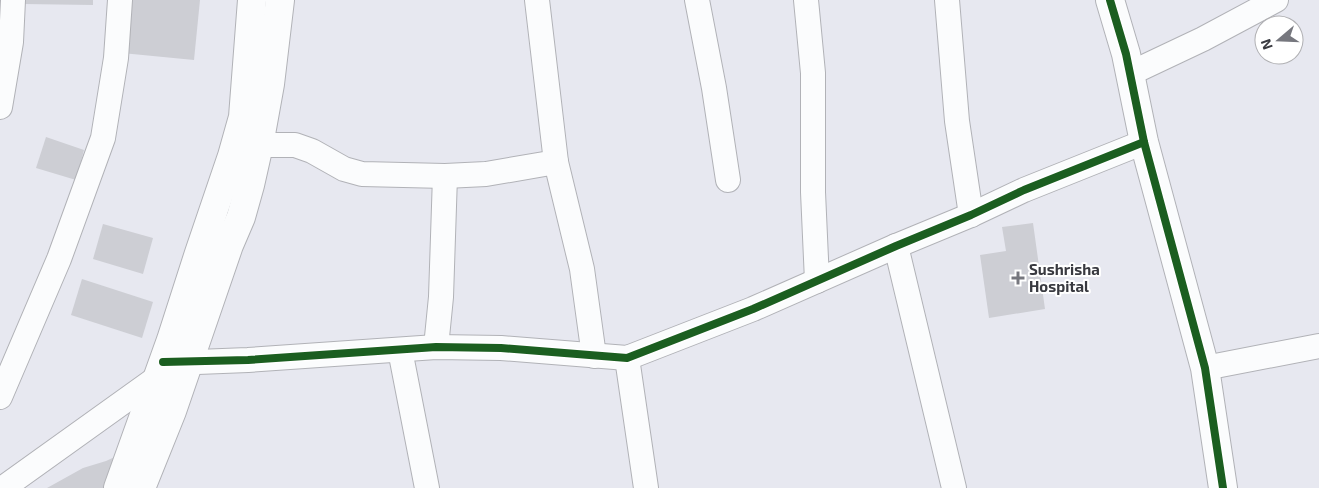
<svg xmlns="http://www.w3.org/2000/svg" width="1319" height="488" viewBox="0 0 1319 488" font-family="'Exo 2',sans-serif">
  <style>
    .building { fill: #cdced4 }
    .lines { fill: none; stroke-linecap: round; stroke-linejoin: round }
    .minor-casing { stroke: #b1b2b7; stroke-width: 26 }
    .tertiary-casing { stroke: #b1b2b7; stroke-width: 30 }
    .secondary-casing { stroke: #b1b2b7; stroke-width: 30 }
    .minor { stroke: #fbfcfd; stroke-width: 24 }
    .tertiary { stroke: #fbfcfd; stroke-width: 28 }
    .secondary { stroke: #fbfcfd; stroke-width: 28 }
    .cycleway-casing { stroke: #fff; stroke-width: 11 }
    .cycleway { stroke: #1b5e20; stroke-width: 8 }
    .poi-dot { fill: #76777e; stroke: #fff; stroke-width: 2 }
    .labels { text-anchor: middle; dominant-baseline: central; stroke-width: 4; stroke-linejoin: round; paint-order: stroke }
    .poi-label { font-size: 15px; font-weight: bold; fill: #393a40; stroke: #fff; text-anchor: start }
  </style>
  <rect width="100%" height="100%" fill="#e7e8f0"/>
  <g class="building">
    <polygon points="23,0 93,0 93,5 23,4"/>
    <polygon points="127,0 200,0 194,60 122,53"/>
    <polygon points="46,137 84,150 76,180 36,168"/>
    <polygon points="1033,223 1045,309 989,318 980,255 1006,251 1002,227"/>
    <polygon points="103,224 153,238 143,274 93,259"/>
    <polygon points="82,279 153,302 142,338 71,315"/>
    <polygon points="119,455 106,488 47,488 83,468 106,461"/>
  </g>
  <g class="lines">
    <g class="minor-casing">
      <g id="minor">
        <polyline points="537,0 556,162 582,269 594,356"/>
        <polyline points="697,0 714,88 728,180"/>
        <polyline points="806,0 813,73 813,192 817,281"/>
        <polyline points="947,0 957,121 971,215"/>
        <polyline points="1129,74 1203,39 1276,0"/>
        <polyline points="0,107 11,42 13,0"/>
        <polyline points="259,145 295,145 312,151 344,169 362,174 445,176 486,174 556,162"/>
        <polyline points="896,246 954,488"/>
        <polyline points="436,347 441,297 445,176"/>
        <polyline points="400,350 427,488"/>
        <polyline points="627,358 646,488"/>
        <polyline points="172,363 248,360 436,347 501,348 627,358 753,309 896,246 971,215 1024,190 1144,142"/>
        <polyline points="1205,368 1319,346"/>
        <polyline points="0,397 59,259 103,138 116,58 120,0"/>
        <polyline points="3,488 158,377"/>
      </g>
    </g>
    <g class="tertiary-casing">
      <polyline id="tertiary" points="1110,0 1126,54 1144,142 1205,368 1223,488"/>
    </g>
    <g class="secondary-casing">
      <g id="secondary">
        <polyline points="118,488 171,340 199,253 232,156 243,117 252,0"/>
        <polyline points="141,488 172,411 229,245 241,217 250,185 259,145 270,84 280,0"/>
      </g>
    </g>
    <use href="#minor" class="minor"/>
    <use href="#tertiary" class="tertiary"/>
    <use href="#secondary" class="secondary"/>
    <g class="cycleway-casing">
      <g id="cycleway">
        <polyline points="1110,0 1126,54 1144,142 1205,368 1223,488"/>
        <polyline points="163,362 248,360 436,347 501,348 627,358 753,309 896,246 971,215 1024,190 1144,142"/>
      </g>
    </g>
    <use href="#cycleway" class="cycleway"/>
  </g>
  <path class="poi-dot" d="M1015.5 270.5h5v5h5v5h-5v5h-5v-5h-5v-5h5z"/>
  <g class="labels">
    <g class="poi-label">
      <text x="1029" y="269">Sushrisha<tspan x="1029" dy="17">Hospital</tspan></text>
    </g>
  </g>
  <g transform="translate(1279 40) rotate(251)"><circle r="24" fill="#ffffff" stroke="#b0b0b3"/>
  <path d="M0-4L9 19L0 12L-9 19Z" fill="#76777e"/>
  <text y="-8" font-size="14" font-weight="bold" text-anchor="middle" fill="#393a40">N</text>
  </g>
</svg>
